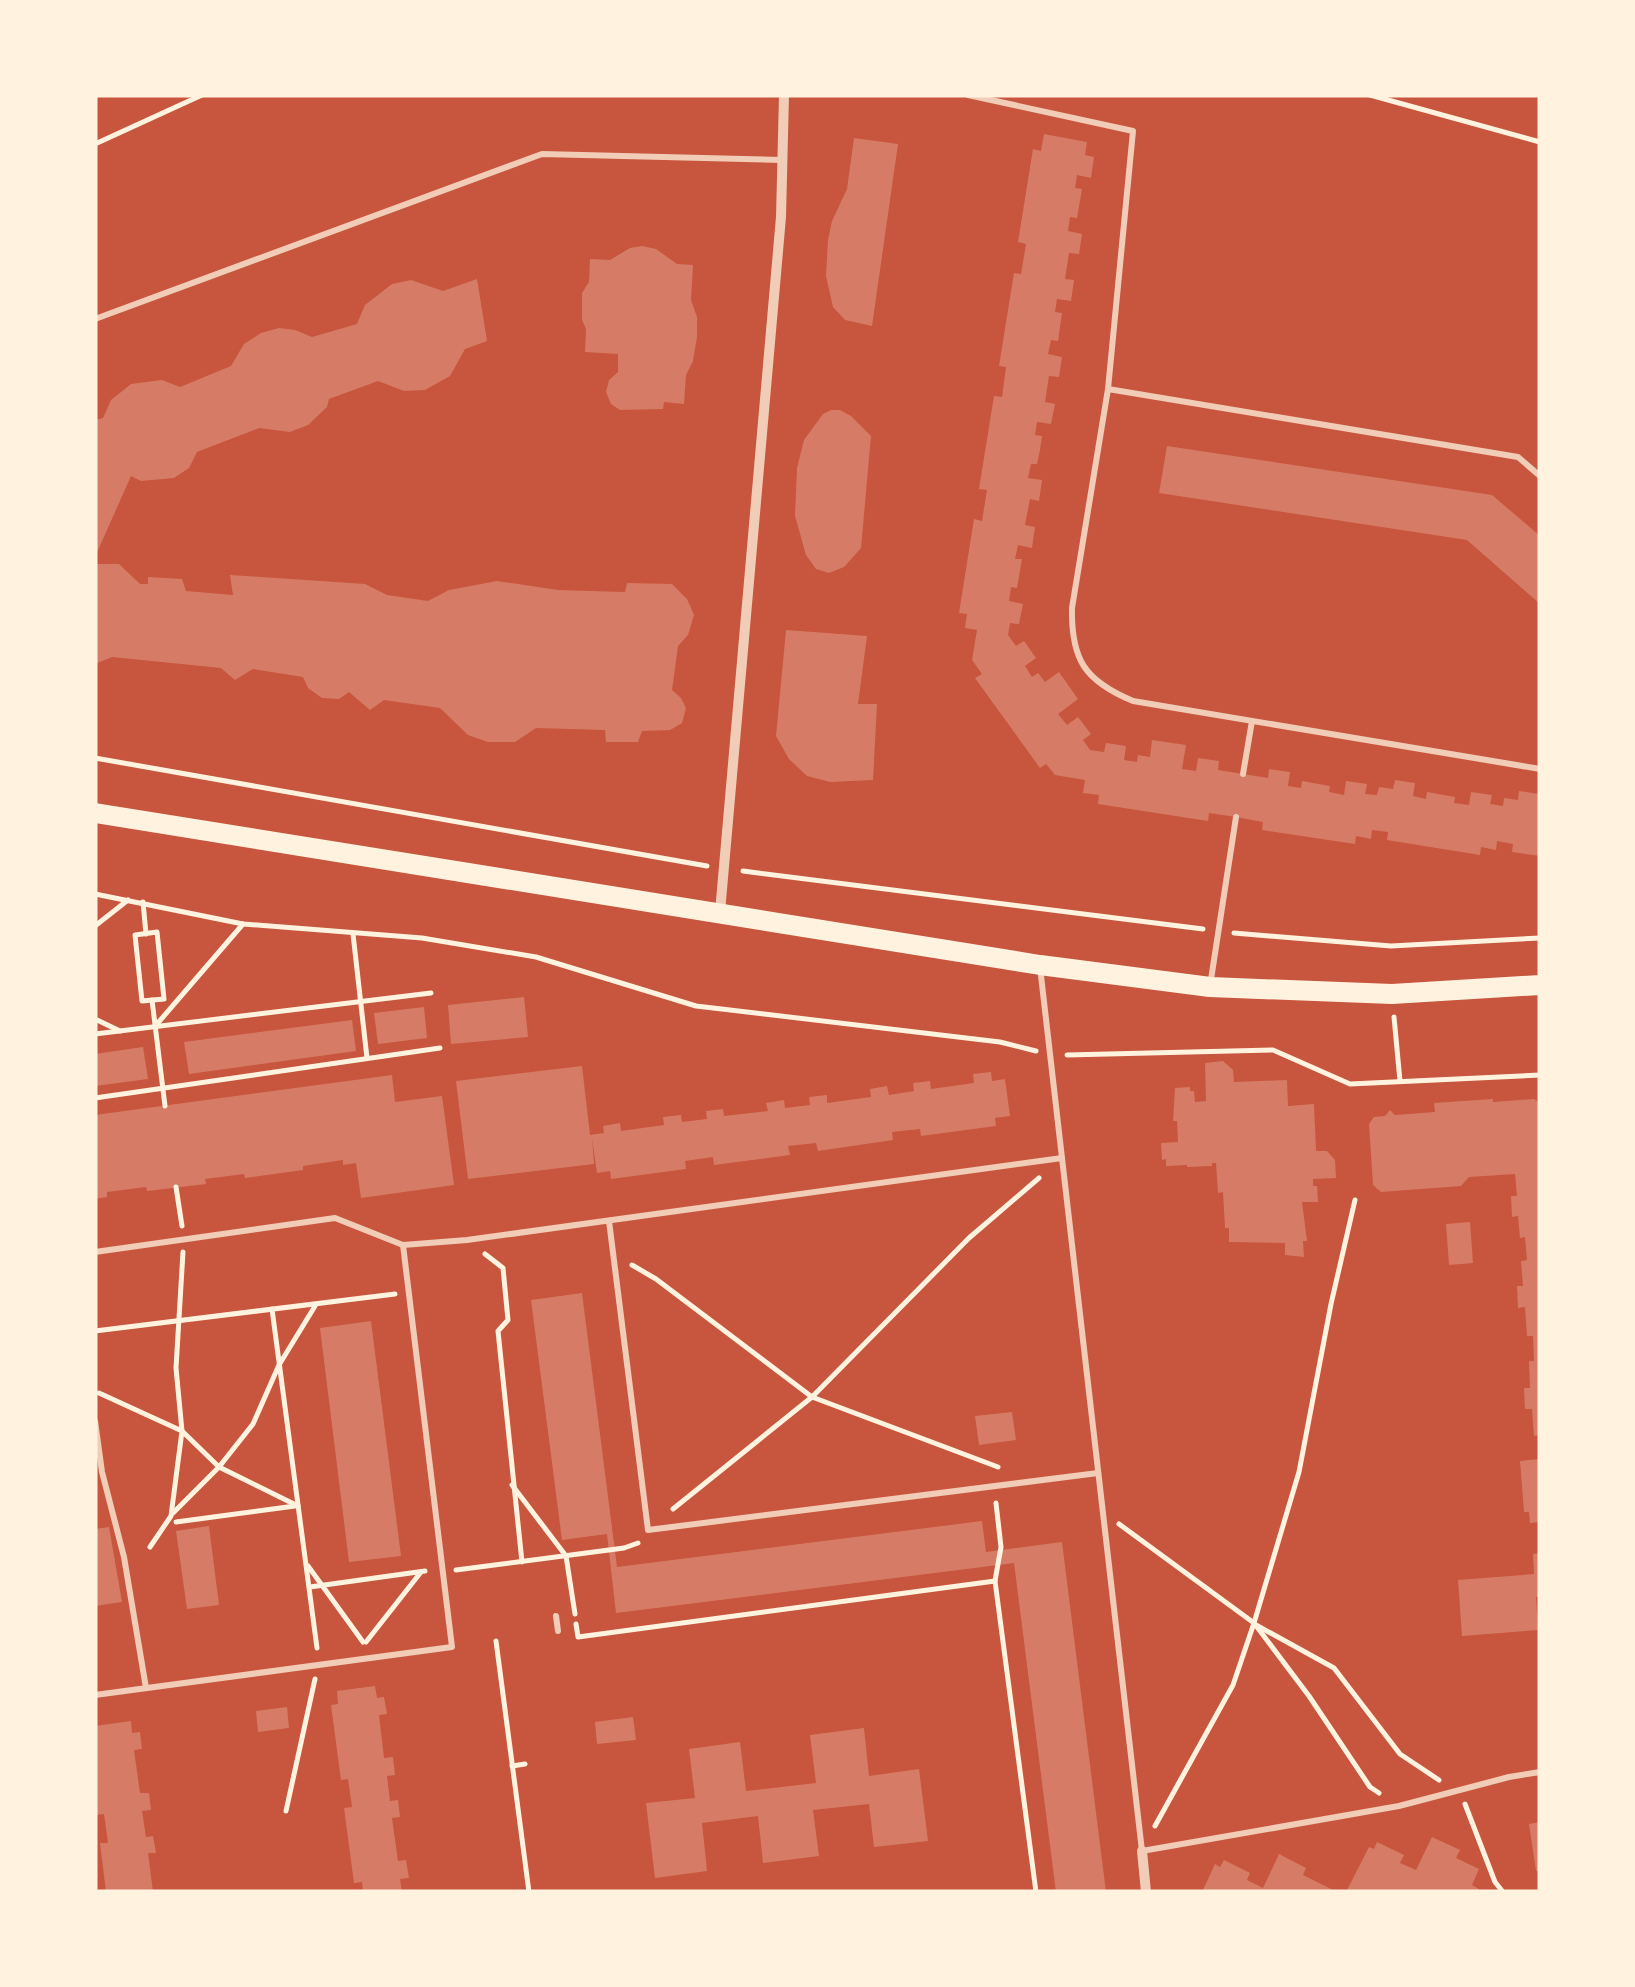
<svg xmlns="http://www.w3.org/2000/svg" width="1635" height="1987" viewBox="0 0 1635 1987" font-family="'IBM Plex Sans',sans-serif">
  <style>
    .building { fill: #d67c66 }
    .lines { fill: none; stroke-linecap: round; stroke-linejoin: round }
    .path { stroke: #fff3e0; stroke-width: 5 }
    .service { stroke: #f1ccb7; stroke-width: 6 }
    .minor { stroke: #f1ccb7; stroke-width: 10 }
    .secondary { stroke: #fff3e0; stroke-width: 20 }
  </style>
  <rect width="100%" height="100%" fill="#c8553d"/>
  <g class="building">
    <polygon points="1044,134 1087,142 1085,155 1094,157 1091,178 1077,175 1075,188 1082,189 1077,218 1070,217 1068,231 1082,234 1079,254 1069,253 1065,279 1074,280 1071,301 1057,299 1055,312 1062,313 1058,341 1051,340 1048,354 1062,357 1059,377 1049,376 1045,402 1055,404 1051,424 1037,422 1035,435 1042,436 1040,450 1037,464 1031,464 1028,478 1042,480 1039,501 1030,499 1025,525 1035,527 1032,548 1018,545 1015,559 1022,559 1017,588 1011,587 1009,601 1023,604 1019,624 1010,623 1008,635 1016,646 1024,641 1036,658 1025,666 1032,677 1038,673 1045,682 1059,672 1078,699 1058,714 1067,725 1078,717 1091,734 1083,740 1090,750 1104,752 1106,743 1126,746 1124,760 1137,762 1138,755 1150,757 1152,740 1186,745 1182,769 1196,771 1198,758 1219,761 1218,770 1268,778 1269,769 1290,772 1288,786 1301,788 1302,781 1330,786 1329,792 1344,795 1346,781 1367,784 1365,794 1377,795 1379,787 1393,789 1395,780 1415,783 1413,796 1426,799 1427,792 1455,797 1454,803 1469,805 1471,792 1492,795 1490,804 1503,806 1504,798 1518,800 1519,791 1540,794 1540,856 1512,852 1513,844 1497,841 1496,850 1481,847 1480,855 1387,840 1388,832 1372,830 1371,839 1356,836 1355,844 1262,830 1263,822 1236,817 1209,813 1208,821 1098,804 1099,795 1083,793 1085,780 1055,775 1046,764 1040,768 975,678 982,674 972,660 977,630 965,628 967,614 959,613 974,519 982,521 987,490 979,489 994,396 1002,397 1006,367 999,366 1014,273 1021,274 1026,244 1018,242 1033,149 1041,151"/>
    <polygon points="854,138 898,144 872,326 845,320 833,307 826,276 828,240 832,221 847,189"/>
    <polygon points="642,246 656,249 677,264 693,265 691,300 697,317 697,337 693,361 686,375 684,404 664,402 663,409 620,410 611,404 606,392 609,380 618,372 618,354 585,352 586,329 582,320 582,293 589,282 590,259 610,260 630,248"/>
    <polygon points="477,279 487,341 465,349 450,376 425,390 404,391 378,381 329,399 327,407 308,425 290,432 259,428 197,452 189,468 174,478 141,481 131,476 95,557 95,420 103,418 111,400 131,384 162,380 180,387 231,366 244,344 261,333 279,328 295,330 312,337 357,324 365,305 392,284 411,280 443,291"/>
    <polygon points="831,410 840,410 851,416 871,436 861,548 844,567 829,573 816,569 806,555 795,516 797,468 804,440 823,414"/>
    <polygon points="1167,446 1492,495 1540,536 1540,604 1467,540 1159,493"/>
    <polygon points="95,564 119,564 140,584 148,584 148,577 182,579 186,591 233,595 230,575 365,584 387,595 428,601 449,590 497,581 558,590 625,592 627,583 672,584 687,599 694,615 688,635 678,646 672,690 681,698 686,708 682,723 670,730 642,731 638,742 606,742 605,730 536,728 515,742 488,742 468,735 440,708 384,700 370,710 349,692 339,699 322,698 308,688 303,677 253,669 235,680 221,668 112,657 95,664"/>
    <polygon points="786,630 867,636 858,704 877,704 873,780 830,782 807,776 789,759 776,736"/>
    <polygon points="524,997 528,1037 451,1044 448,1005"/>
    <polygon points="424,1007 427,1038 378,1044 374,1013"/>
    <polygon points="352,1020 356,1051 189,1074 184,1042"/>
    <polygon points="143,1047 148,1079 95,1086 95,1054"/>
    <polygon points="1223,1061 1233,1070 1234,1082 1287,1080 1288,1106 1314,1104 1316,1151 1327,1151 1335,1160 1336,1178 1313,1179 1313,1186 1317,1186 1318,1202 1302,1202 1307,1241 1303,1241 1304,1257 1285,1255 1285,1243 1229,1242 1229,1228 1225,1228 1223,1192 1218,1193 1216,1163 1212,1163 1212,1166 1187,1167 1187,1165 1166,1166 1166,1159 1162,1160 1161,1143 1178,1142 1177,1121 1173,1121 1175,1088 1190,1087 1190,1091 1194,1091 1195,1102 1206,1101 1205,1063"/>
    <polygon points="582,1066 590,1135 604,1133 603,1126 620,1123 621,1131 664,1125 663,1117 681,1115 682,1122 707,1119 706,1111 723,1109 724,1116 768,1111 766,1103 784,1100 785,1108 810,1105 809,1097 827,1095 827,1103 871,1097 870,1089 887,1086 889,1095 914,1091 913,1083 930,1081 931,1089 974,1083 973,1074 991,1072 992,1081 1005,1079 1010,1116 995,1118 996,1126 921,1136 920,1129 892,1132 893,1140 818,1151 816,1143 788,1146 790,1155 714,1165 713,1157 685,1161 686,1169 611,1179 610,1171 597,1173 592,1138 594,1164 468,1179 456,1081"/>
    <polygon points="392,1075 395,1102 442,1096 454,1185 361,1198 356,1163 343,1165 343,1160 303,1166 303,1170 245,1178 244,1174 205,1179 206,1184 147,1191 146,1187 107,1192 107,1197 95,1199 95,1115"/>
    <polygon points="1493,1099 1493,1102 1534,1099 1540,1103 1540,1435 1534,1436 1532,1409 1525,1409 1524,1388 1530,1388 1529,1361 1534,1361 1533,1336 1527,1336 1525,1307 1518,1308 1517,1286 1523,1286 1521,1261 1527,1260 1525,1237 1520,1238 1518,1216 1512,1217 1511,1196 1517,1196 1515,1174 1469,1177 1461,1186 1381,1192 1373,1185 1369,1124 1374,1117 1385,1116 1390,1110 1395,1115 1435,1112 1434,1103"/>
    <polygon points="1470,1222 1473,1263 1449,1265 1446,1224"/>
    <polygon points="582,1293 617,1567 982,1521 986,1552 1062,1542 1106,1892 1056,1892 1014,1563 616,1613 607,1534 562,1540 531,1300"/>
    <polygon points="371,1321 401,1556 349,1562 320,1328"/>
    <polygon points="1012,1412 1016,1440 979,1445 975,1416"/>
    <polygon points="1540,1459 1540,1522 1530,1523 1529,1512 1524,1512 1520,1461"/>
    <polygon points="209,1526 219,1605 187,1609 176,1531"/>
    <polygon points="109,1527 122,1602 95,1606 95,1529"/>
    <polygon points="1540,1553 1540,1597 1536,1597 1538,1630 1462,1636 1458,1580 1534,1574 1533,1554"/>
    <polygon points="375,1686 377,1698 384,1697 387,1714 379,1715 384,1758 393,1757 395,1775 387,1776 390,1801 398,1800 400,1817 392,1818 398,1861 406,1860 409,1878 400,1879 402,1892 363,1892 362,1882 354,1883 344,1808 352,1807 348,1779 341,1780 331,1705 338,1704 337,1691"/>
    <polygon points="287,1707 289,1728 258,1732 256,1711"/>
    <polygon points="633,1717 636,1740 597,1744 595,1722"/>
    <polygon points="131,1721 132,1733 140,1732 142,1749 134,1750 140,1793 149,1793 151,1810 142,1811 146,1837 153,1836 156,1853 148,1853 153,1892 106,1892 100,1843 108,1843 104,1814 96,1815 95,1804 95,1726"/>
    <polygon points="864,1728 869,1776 919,1769 928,1841 874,1847 869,1804 813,1810 819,1856 763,1863 758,1816 702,1823 707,1871 655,1878 646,1803 695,1798 689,1749 740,1742 746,1791 816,1783 810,1735"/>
    <polygon points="1540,1822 1540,1871 1536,1871 1529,1824"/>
    <polygon points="1432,1837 1460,1850 1456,1858 1479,1869 1472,1885 1479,1889 1478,1892 1346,1892 1369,1847 1374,1849 1377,1842 1404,1855 1400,1863 1416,1870"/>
    <polygon points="1279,1854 1306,1868 1303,1875 1337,1892 1202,1892 1215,1864 1220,1867 1224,1860 1250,1873 1247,1880 1263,1888"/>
  </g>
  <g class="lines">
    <g class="path">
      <polyline points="1370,95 1540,142"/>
      <polyline points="95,144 202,95"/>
      <polyline points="95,758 707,866"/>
      <polyline points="743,871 1203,929"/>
      <polyline points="95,894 243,924 422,938 536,957 696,1006 1000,1042 1036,1051"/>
      <polyline points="143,902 146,934"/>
      <polyline points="95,926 128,900"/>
      <polygon points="157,932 164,999 142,1001 135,935"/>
      <polyline points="1234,933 1391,946 1540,938"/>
      <polyline points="353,934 367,1058"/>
      <polyline points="152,1000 165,1106"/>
      <polyline points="1394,1017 1400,1081"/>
      <polyline points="95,1019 120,1031"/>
      <polyline points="157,1024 243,924"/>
      <polyline points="95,1034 431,993"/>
      <polyline points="1067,1055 1273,1050 1350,1084 1540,1075"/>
      <polyline points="95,1098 440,1048"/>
      <polyline points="176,1187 182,1226"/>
      <polyline points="485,1254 503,1268 508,1320 498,1331 522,1562"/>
      <polyline points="632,1265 656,1279 812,1397 998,1467"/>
      <polyline points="272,1309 317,1648"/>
      <polyline points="95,1331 395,1294"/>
      <polyline points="99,1393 182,1431 219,1467 298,1506"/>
      <polyline points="512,1485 566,1556 575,1614"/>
      <polyline points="996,1503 1001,1547 995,1581 1036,1892"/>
      <polyline points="673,1509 812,1397 969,1238 1039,1178"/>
      <polyline points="173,1513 219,1467 253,1424 279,1365 315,1306"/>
      <polyline points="176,1522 295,1506"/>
      <polyline points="1119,1524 1254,1623 1309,1696 1370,1787 1379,1793"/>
      <polyline points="150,1547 171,1516 182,1431 176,1368 183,1252"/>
      <polyline points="308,1566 363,1642"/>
      <polyline points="456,1570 624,1548 638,1543"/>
      <polyline points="310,1587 425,1571"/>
      <polyline points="576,1624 578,1637 995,1581"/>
      <polyline points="1256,1625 1334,1668 1400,1754 1439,1780"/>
      <polyline points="496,1641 529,1892"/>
      <polyline points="366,1642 421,1572"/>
      <polyline points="512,1766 525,1764"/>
      <polyline points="1465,1804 1495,1882 1503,1892"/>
      <polyline points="286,1811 315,1679"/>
      <polyline points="1155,1826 1233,1685 1254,1623 1299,1472 1331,1304 1355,1200"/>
    </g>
    <g class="service">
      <path d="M968,95L1133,131L1108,389L1072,608C1071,660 1085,681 1133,701L1540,769"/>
      <polyline points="95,319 542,154 781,160"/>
      <polyline points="1108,389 1518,457 1540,476"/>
      <polyline points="1243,774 1252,721"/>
      <polyline points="1210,986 1236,817"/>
      <polyline points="1062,1158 1142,1851 1399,1806 1509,1777 1540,1772"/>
      <polyline points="609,1221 648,1530 1098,1473"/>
      <polyline points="95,1252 335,1218 403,1245 467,1240 1062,1158 1040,967"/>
      <polyline points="95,1421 102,1472 124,1557 146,1688"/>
      <polyline points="556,1616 558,1631"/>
      <polyline points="95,1695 452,1647 403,1245"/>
    </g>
    <g class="minor">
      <polyline points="720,912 781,217 784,95"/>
      <polyline points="1142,1851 1146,1892"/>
    </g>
    <polyline class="secondary" points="95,813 1040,965 1210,987 1392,994 1540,985"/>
  </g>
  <rect width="1635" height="1987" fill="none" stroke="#fff3e0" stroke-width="195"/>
</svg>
